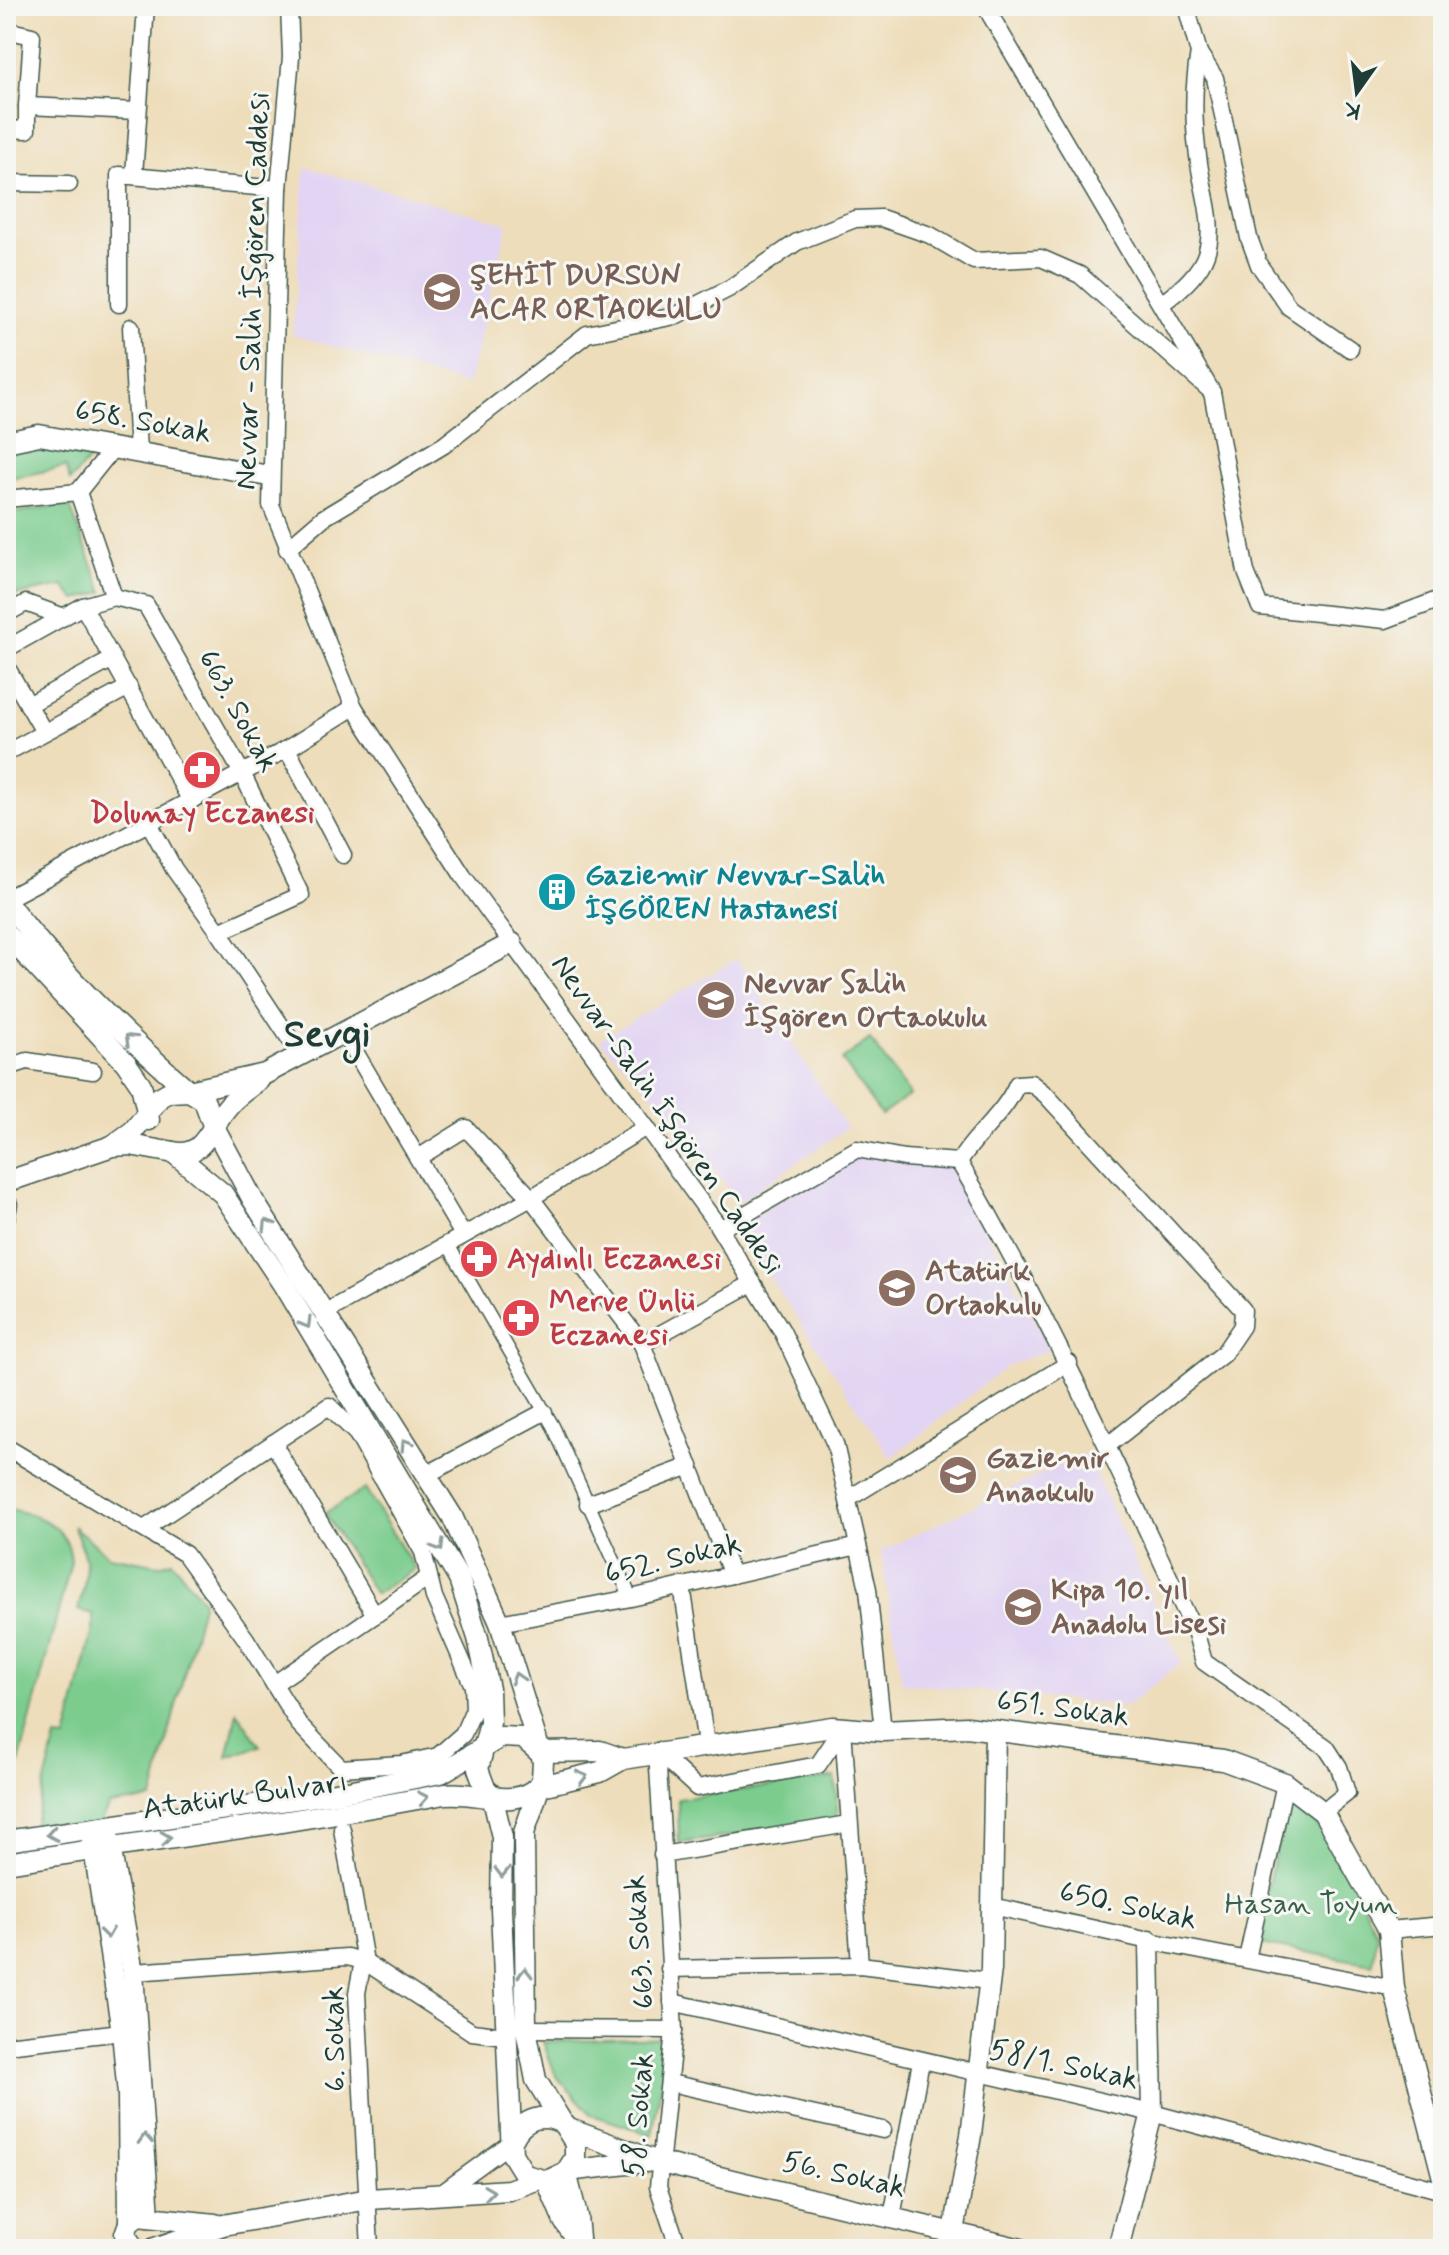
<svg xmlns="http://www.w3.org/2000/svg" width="1449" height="2255" viewBox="0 0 1449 2255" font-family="Mynerve,sans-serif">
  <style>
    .built { fill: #e2d4f3 }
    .green { fill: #7bcc8e; stroke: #4d8461; stroke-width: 2 }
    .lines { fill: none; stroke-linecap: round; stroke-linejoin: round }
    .pedestrian-casing { stroke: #3e5548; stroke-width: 15 }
    .minor-casing { stroke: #3e5548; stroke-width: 19 }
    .tertiary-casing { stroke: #3e5548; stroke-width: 23 }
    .pedestrian { stroke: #fff; stroke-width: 12 }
    .minor { stroke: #fff; stroke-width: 16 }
    .tertiary { stroke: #fff; stroke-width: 20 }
    .oneway { stroke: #8f9e9a }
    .labels { text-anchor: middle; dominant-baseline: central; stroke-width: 6; stroke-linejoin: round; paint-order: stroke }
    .education-label { font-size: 30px; font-weight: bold; fill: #785e54; stroke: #f6f6f2; text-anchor: start }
    .street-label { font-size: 30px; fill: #1f3d34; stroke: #f6f6f2 }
    .health-label { font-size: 30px; font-weight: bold; fill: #be3a42; stroke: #f6f6f2; text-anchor: start }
    .culture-label { font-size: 30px; font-weight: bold; fill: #0d838f; stroke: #f6f6f2; text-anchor: start }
    .park-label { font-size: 30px; fill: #36614a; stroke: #f6f6f2 }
    .district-label { font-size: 38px; font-weight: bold; fill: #1f3d34; stroke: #f6f6f2 }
  </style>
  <rect width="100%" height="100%" fill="#f6f6f2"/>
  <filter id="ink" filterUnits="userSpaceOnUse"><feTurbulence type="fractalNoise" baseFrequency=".0125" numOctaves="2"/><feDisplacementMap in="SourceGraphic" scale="16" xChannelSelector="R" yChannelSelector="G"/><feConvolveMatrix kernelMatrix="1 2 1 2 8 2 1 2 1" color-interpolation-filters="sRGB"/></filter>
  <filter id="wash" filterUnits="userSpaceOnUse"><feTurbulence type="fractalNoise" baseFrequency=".006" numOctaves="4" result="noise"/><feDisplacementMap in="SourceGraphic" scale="32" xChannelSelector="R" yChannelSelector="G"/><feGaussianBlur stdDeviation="1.8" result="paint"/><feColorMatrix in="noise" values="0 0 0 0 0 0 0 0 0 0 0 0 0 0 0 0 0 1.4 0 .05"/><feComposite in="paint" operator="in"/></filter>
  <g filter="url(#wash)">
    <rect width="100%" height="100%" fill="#eeddba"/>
    <g class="built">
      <polygon points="305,167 508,224 468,385 293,335"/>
      <polygon points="737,959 847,1128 739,1202 672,1113 599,1040"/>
      <polygon points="855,1156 951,1167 1050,1349 1007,1366 891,1458 736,1227"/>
      <polygon points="1086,1453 1181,1663 1127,1706 902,1683 881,1551"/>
    </g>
    <g class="green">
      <polygon points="33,446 94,454 70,481 66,467 6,479 6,454"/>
      <polygon points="69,504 103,592 76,600 64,586 16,595 6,573 6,514"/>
      <polygon points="870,1039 910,1095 881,1115 842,1060"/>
      <polygon points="365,1489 415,1569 375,1594 325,1513"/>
      <path d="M6,1508C38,1516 69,1523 71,1562L11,1794L6,1802Z"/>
      <path d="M73,1526L109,1556L159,1565L172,1561L203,1601L152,1799L109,1805L100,1823L32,1834L56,1738L66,1739L93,1629V1614L78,1610C88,1574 90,1561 73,1526Z"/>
      <polygon points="237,1712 260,1746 227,1757"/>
      <polygon points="835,1777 838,1822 679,1843 678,1799"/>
      <polygon points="1291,1786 1341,1859 1377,1934 1373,1964 1254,1943"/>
      <polygon points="662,2038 666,2059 652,2135 592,2115 556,2076 543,2042"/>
    </g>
  </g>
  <g filter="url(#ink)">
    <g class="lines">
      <g class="pedestrian-casing">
        <polyline id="pedestrian" points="447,1243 553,1426 631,1598"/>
      </g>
      <g class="minor-casing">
        <g id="minor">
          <polyline points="289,6 291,57 279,189 271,505 354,707 463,876 716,1223 782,1331 835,1444 868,1589 883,1731"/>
          <polyline points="985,6 1212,392 1246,572 1260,607 1385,620 1443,598"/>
          <polyline points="1186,6 1199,53 1215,78 1249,238 1259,265 1289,307 1350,349"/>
          <polyline points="6,30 32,36 27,106"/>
          <polyline points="6,129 27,130 27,106 137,111"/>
          <polyline points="134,175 146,6"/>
          <polyline points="6,183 69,184"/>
          <polyline points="119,304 119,175 279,189"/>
          <path d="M1161,304C1178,292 1199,275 1206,254C1216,225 1203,192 1199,163C1193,125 1192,91 1199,53"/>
          <polyline points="131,327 138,451"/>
          <polyline points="78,492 114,597 146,605 242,773 301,895 219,932 174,869 149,823"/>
          <polyline points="6,499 78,492 114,447"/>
          <polyline points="287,549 323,518 444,445 587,334 675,316 730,288 797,242 855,219 881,218 930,235 974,261 1041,258 1080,275 1212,392"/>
          <polyline points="83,606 114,597"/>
          <polyline points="6,614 26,603 64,617"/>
          <polyline points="6,649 83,606 191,801"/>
          <polyline points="6,666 44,732"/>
          <polyline points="28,705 113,659"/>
          <polyline points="287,749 343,855"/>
          <polyline points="6,753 129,687"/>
          <polyline points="6,899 287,749 354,707"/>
          <polyline points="219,932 301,1056"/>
          <polyline points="344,1033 463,1235"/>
          <polyline points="6,1068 27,1061 93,1071"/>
          <polyline points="418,1158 466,1128 531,1198 642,1344"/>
          <path d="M959,1162C976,1133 1004,1115 1017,1084L1031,1083L1046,1095L1243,1310L1242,1326L1223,1354L1107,1446"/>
          <polyline points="6,1219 9,1204"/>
          <path d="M720,1229L857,1149L904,1158L959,1162C1048,1314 1120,1474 1196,1634L1204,1662L1326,1747L1339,1767L1347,1793L1323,1812"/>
          <polyline points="324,1313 531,1198 646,1127"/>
          <polyline points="273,1443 375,1615 429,1577"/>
          <polyline points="6,1447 185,1554 246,1639 298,1723 341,1768 401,1764 438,1756 463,1734 474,1709 473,1686 434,1597 423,1552 357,1434 329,1406 144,1529"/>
          <polyline points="426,1475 544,1412"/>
          <polyline points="848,1499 1069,1363"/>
          <polyline points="588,1504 690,1466"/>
          <polyline points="732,1575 642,1344 753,1283"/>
          <polyline points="682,1586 706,1744"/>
          <polyline points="500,1623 631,1598 858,1546"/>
          <polyline points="274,1684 375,1615"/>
          <polyline points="657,1751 697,1788 818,1765 843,1728 860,1965"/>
          <polyline points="342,1829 364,1956 357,1993 370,2249"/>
          <polyline points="662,1855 848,1824"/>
          <polyline points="992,1906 1149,1941 1394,1988"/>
          <polyline points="1389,1930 1443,1925"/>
          <polyline points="1247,1959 1285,1783"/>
          <polyline points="669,1969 860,1965 989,1981"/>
          <polyline points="133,1972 347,1957 364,1961 472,2032 505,2036"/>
          <polyline points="672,2002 1152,2113 1443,2191"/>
          <polyline points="526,2029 674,2030 657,1751"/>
          <polyline points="674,2030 658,2187 679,2249"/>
          <polyline points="6,2045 122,2032"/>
          <polyline points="670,2083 883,2130"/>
          <polyline points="442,2193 512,2142"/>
          <polyline points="892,2217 921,2061"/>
        </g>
      </g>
      <g class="tertiary-casing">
        <g id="tertiary">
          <polyline points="6,442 39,435 269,476"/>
          <path d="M6,901C59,971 122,1033 189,1091L265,1074L512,943"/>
          <polyline points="6,934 126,1063 141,1085 149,1120"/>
          <polyline points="112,1146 133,1131 160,1097 169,1092 189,1091 204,1100 213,1125 253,1200 452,1516 500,1623 543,1761 542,1779 524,1833 526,2029 536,2080 575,2143 575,2158 566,2172 547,2181 525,2175 512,2154 501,1909 502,1837 492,1795"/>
          <path d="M169,1151C205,1162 210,1125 229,1105C237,1095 249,1088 259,1080"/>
          <polyline points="6,1179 15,1179 112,1146 130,1145 174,1153 223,1194 284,1286 459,1579 478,1638 489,1689 490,1723 478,1769 485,1788 492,1795"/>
          <polyline points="539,1752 600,1751 623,1759"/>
          <polyline points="108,1835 133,1972 149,2217"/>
          <polyline points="92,1836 122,2032 128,2095 129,2223"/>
          <polyline points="6,1841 343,1792 441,1773 501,1737 523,1738 539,1752"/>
          <path d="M6,1863C150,1841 296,1822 439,1795C472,1788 513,1811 537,1787L600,1772L623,1759L832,1727L883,1731L967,1727L1223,1760L1285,1783L1323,1812L1389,1930L1394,1988L1443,2178"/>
          <polyline points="569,2129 661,2163 1021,2249"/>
          <path d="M513,2139C524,2117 545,2112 565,2125"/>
          <polyline points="567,2171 653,2161"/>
          <polyline points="566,2172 577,2216 580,2249"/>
          <polyline points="547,2181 564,2221 577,2240"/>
          <polyline points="155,2248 223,2225 369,2199 509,2190 536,2180"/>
          <polyline points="134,2249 125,2234 129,2223 138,2216 215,2224"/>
          <polyline points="951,2249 971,2135 991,1969 995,1731"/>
          <polyline points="1118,2249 1152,2113 1149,1941"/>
        </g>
      </g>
      <use href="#pedestrian" class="pedestrian"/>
      <use href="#minor" class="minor"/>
      <use href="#tertiary" class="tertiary"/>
    </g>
    <defs><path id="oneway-chevron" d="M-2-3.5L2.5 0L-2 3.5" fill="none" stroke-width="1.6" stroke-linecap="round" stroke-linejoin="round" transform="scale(2)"/></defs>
    <g class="oneway">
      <use href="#oneway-chevron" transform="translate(130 1039) rotate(-136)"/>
      <use href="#oneway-chevron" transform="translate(268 1224) rotate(-122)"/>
      <use href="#oneway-chevron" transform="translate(306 1323) rotate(60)"/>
      <use href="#oneway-chevron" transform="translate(406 1444) rotate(-122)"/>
      <use href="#oneway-chevron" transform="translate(439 1546) rotate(59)"/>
      <use href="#oneway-chevron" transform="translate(517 1678) rotate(-107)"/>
      <use href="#oneway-chevron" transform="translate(582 1777) rotate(-14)"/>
      <use href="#oneway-chevron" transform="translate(423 1798) rotate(-11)"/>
      <use href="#oneway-chevron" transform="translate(52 1834) rotate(171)"/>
      <use href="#oneway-chevron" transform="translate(166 1838) rotate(-8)"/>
      <use href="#oneway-chevron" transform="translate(502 1872) rotate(91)"/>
      <use href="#oneway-chevron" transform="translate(107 1933) rotate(82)"/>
      <use href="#oneway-chevron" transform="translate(525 1973) rotate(-90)"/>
      <use href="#oneway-chevron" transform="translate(145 2139) rotate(-93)"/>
      <use href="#oneway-chevron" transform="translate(489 2192) rotate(-8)"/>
    </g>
  </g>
  <defs>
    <g id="school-disc" transform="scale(2)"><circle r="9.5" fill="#8d6e63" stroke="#f6f6f2"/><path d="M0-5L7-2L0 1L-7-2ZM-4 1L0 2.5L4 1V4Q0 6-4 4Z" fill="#fff"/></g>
    <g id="pharmacy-disc" transform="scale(2)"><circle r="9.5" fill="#e0444e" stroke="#f6f6f2"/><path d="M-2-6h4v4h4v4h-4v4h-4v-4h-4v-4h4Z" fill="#fff"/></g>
    <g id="building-disc" transform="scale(2)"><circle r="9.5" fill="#0f9aa8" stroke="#f6f6f2"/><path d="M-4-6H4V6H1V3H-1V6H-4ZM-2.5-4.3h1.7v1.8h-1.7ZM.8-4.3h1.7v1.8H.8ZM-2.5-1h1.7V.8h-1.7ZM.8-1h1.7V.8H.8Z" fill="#fff"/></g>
  </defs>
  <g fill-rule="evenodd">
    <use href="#school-disc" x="442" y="292"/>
    <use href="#pharmacy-disc" x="202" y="770"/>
    <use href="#building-disc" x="557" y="892"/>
    <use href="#school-disc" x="716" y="1000"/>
    <use href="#pharmacy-disc" x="479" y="1259"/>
    <use href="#school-disc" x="897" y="1288"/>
    <use href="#pharmacy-disc" x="521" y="1318"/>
    <use href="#school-disc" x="958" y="1475"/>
    <use href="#school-disc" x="1023" y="1607"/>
  </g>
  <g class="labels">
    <g class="education-label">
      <text x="470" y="275">ŞEHİT DURSUN<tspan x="470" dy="34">ACAR ORTAOKULU</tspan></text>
      <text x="744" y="983">Nevvar Salih<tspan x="744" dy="34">İşgören Ortaokulu</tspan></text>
      <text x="925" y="1271">Atatürk<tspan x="925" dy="34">Ortaokulu</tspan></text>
      <text x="986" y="1458">Gaziemir<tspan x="986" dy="34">Anaokulu</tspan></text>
      <text x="1051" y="1590">Kipa 10. yıl<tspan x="1051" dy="34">Anadolu Lisesi</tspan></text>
    </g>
    <g class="street-label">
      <text transform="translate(253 291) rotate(-88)">Nevvar - Salih İşgören Caddesi</text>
      <text transform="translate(143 422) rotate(10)">658. Sokak</text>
      <text transform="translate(238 711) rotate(61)">663. Sokak</text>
      <text transform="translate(667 1115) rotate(55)">Nevvar-Salih İşgören Caddesi</text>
      <text transform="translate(673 1559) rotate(-13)">652. Sokak</text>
      <text transform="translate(1063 1709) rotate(7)">651. Sokak</text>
      <text transform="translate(245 1796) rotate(-8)">Atatürk Bulvarı</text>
      <text transform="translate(1128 1906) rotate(12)">650. Sokak</text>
      <text transform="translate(640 1942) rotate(-94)">663. Sokak</text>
      <text transform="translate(335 2039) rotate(-91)">6. Sokak</text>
      <text transform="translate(1064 2065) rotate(12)">58/1. Sokak</text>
      <text transform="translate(639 2115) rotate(-85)">58. Sokak</text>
      <text transform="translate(844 2175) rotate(13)">56. Sokak</text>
    </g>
    <g class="health-label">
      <text x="202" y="813" text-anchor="middle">Dolunay Eczanesi</text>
      <text x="507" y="1259">Aydınlı Eczanesi</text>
      <text x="549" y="1301">Merve Ünlü<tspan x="549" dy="34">Eczanesi</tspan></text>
    </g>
    <g class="culture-label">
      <text x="585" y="875">Gaziemir Nevvar-Salih<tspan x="585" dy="34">İŞGÖREN Hastanesi</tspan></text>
    </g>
    <g class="park-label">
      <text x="1311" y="1904">Hasan Toyun</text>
    </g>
    <g class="district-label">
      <text x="327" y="1035">Sevgi</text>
    </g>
  </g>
  <rect width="1449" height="2255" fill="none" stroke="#f6f6f2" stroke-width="32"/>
  <g transform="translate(1357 92) rotate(194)" stroke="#f6f6f2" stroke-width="6" paint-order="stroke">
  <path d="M0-6L14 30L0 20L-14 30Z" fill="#1f3d34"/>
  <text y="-12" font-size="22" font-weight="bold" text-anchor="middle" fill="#1f3d34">K</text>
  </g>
</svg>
